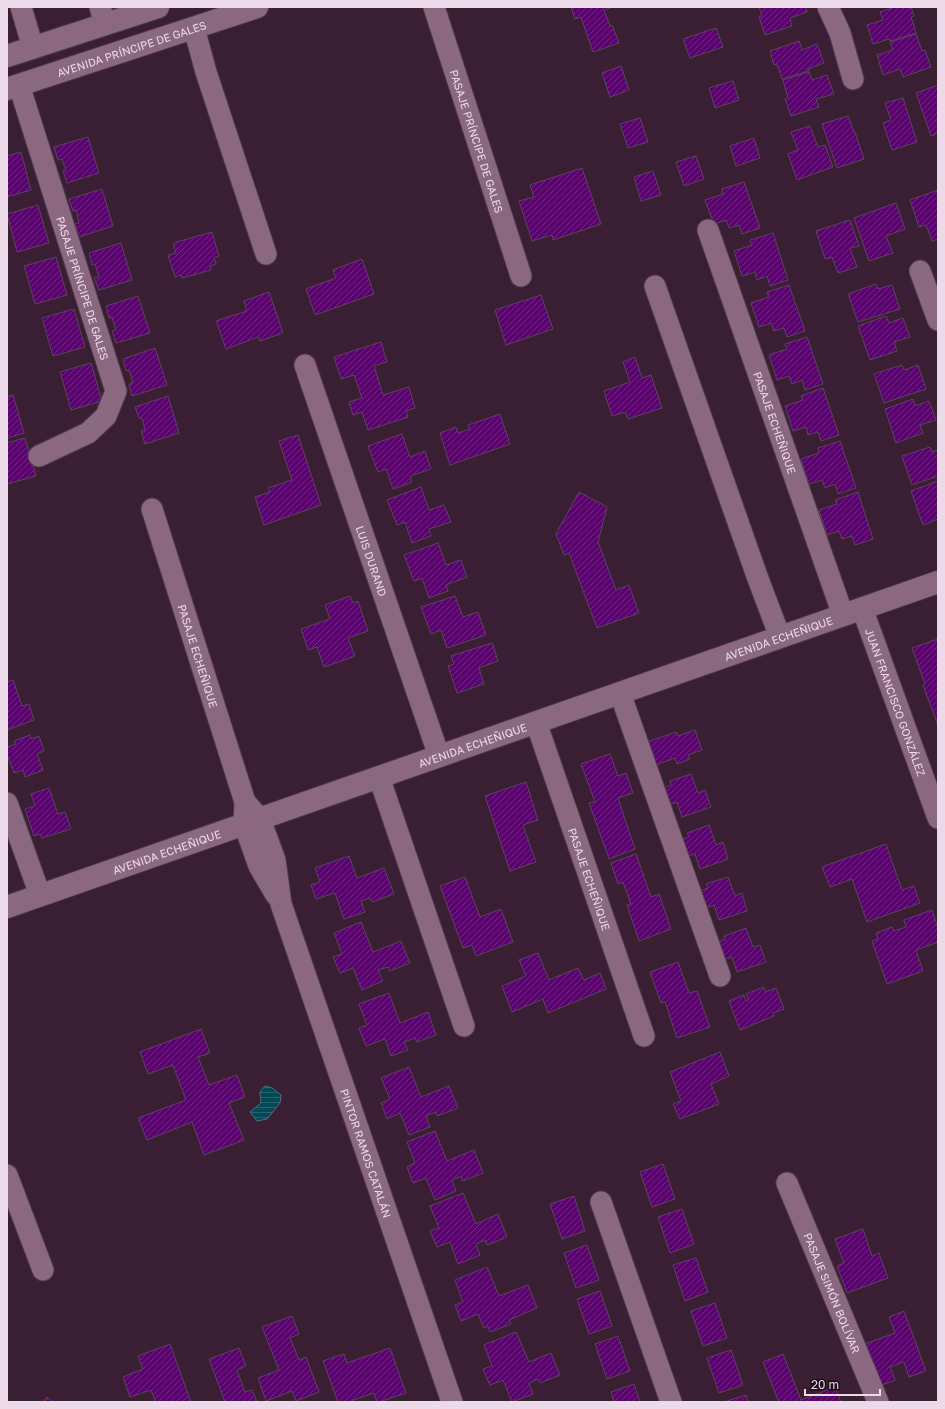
<svg xmlns="http://www.w3.org/2000/svg" width="945" height="1409" viewBox="0 0 945 1409" font-family="'Golos Text',sans-serif">
  <style>
    .water { fill: url(#water-rules); stroke: #487482 }
    .building { fill: url(#building-hatch); stroke: #5a4460 }
    .lines { fill: none; stroke-linecap: round; stroke-linejoin: round }
    .minor-casing { stroke: #513a4b; stroke-width: 23 }
    .tertiary-casing { stroke: #513a4b; stroke-width: 24 }
    .secondary-casing { stroke: #513a4b; stroke-width: 24 }
    .minor { stroke: #8a6980; stroke-width: 21 }
    .tertiary { stroke: #8a6980; stroke-width: 22 }
    .secondary { stroke: #8a6980; stroke-width: 22 }
    .labels { text-anchor: middle; dominant-baseline: central; stroke-width: 3.5; stroke-linejoin: round; paint-order: stroke }
    .street-label { font-size: 11px; fill: #eddae7; stroke: #1a0d16 }
  </style>
  <defs>
    <pattern id="water-rules" width="6" height="5" patternUnits="userSpaceOnUse"><rect width="6" height="5" fill="#024857"/><path d="M0 2.5h6" fill="none" stroke="#27626f"/></pattern>
    <pattern id="building-hatch" width="6" height="6" patternUnits="userSpaceOnUse"><rect width="6" height="6" fill="#5a026e"/><path d="M-1 1l2-2M0 6l6-6M5 7l2-2" fill="none" stroke="#722683"/></pattern>
  </defs>
  <rect width="100%" height="100%" fill="#3a1e32"/>
  <polygon class="water" points="265,1086 272,1088 281,1095 280,1103 267,1119 257,1121 250,1112 261,1103 260,1092"/>
  <g class="building">
    <polygon points="571,7 613,7 604,10 610,26 612,25 619,43 593,52 581,17 575,19"/>
    <polygon points="759,7 806,7 807,12 790,18 792,26 765,35 759,17 762,16"/>
    <polygon points="895,7 911,7 914,16 911,17 916,33 890,41 889,39 873,44 867,25 883,20 880,12"/>
    <polygon points="716,28 723,47 690,58 683,39"/>
    <polygon points="916,34 922,51 925,50 931,67 903,77 900,69 883,75 877,55 893,50 890,42"/>
    <polygon points="799,41 802,50 817,44 824,63 808,69 809,71 782,79 777,64 774,65 770,51"/>
    <polygon points="621,66 629,90 610,97 602,73"/>
    <polygon points="809,72 812,80 827,75 834,94 816,99 819,107 791,116 785,99 788,98 783,80"/>
    <polygon points="733,81 739,100 715,108 709,88"/>
    <polygon points="938,85 938,133 931,136 916,93"/>
    <polygon points="903,98 917,142 892,150 883,123 891,120 885,103"/>
    <polygon points="848,116 854,132 855,132 864,159 837,168 822,124"/>
    <polygon points="640,118 648,142 628,148 620,124"/>
    <polygon points="810,126 818,147 825,145 833,167 797,180 788,154 798,150 791,132"/>
    <polygon points="88,137 99,173 67,183 63,171 66,171 62,159 58,160 54,147"/>
    <polygon points="754,138 760,158 736,166 730,146"/>
    <polygon points="21,152 31,190 7,197 7,156"/>
    <polygon points="696,156 704,179 684,186 676,162"/>
    <polygon points="582,168 601,224 553,240 552,235 532,241 519,201 534,197 530,185"/>
    <polygon points="653,171 661,195 641,201 634,177"/>
    <polygon points="744,182 760,228 742,234 739,225 729,228 726,220 714,224 705,200 723,194 722,189"/>
    <polygon points="102,189 113,226 79,237 75,224 79,223 76,210 73,211 69,199"/>
    <polygon points="938,190 938,239 932,241 926,225 919,227 910,200"/>
    <polygon points="896,203 905,229 886,236 893,253 869,261 854,218"/>
    <polygon points="38,205 49,243 17,252 7,214"/>
    <polygon points="850,220 859,246 850,248 857,267 838,273 832,257 825,259 816,231"/>
    <polygon points="212,232 219,256 214,258 216,264 210,266 211,270 182,278 181,275 175,277 168,255 176,253 173,243"/>
    <polygon points="773,233 788,280 770,286 767,276 757,280 755,272 742,276 734,251 752,245 750,240"/>
    <polygon points="121,243 132,280 99,290 94,278 99,277 95,264 92,265 89,253"/>
    <polygon points="56,257 67,295 35,304 24,266"/>
    <polygon points="362,259 374,294 315,315 306,289 336,278 333,270"/>
    <polygon points="876,284 878,289 892,285 900,309 858,322 848,294"/>
    <polygon points="789,285 805,331 787,337 784,328 774,331 771,323 759,327 751,303 769,297 767,292"/>
    <polygon points="269,292 283,333 260,341 258,337 226,349 216,321 247,311 244,301"/>
    <polygon points="541,295 553,329 506,345 495,310"/>
    <polygon points="138,296 150,333 116,343 112,331 116,330 112,317 109,318 106,306"/>
    <polygon points="74,309 85,347 53,356 42,318"/>
    <polygon points="886,316 889,323 903,318 910,337 894,342 897,351 870,360 858,326"/>
    <polygon points="807,337 823,384 805,390 802,380 792,384 789,376 777,380 769,355 787,349 785,344"/>
    <polygon points="381,342 387,362 374,366 383,395 409,387 415,408 406,411 408,417 368,430 362,412 353,415 349,402 362,398 354,375 341,379 334,357"/>
    <polygon points="155,348 167,385 132,396 129,384 133,382 129,370 126,371 123,359"/>
    <polygon points="635,357 642,378 651,375 662,408 628,419 625,412 612,416 604,391 630,382 623,362"/>
    <polygon points="91,363 102,401 71,410 60,372"/>
    <polygon points="902,365 904,370 918,365 926,389 884,403 874,374"/>
    <polygon points="823,388 839,435 821,441 818,432 808,435 806,427 793,431 785,406 803,400 801,396"/>
    <polygon points="13,395 24,433 7,438 7,397"/>
    <polygon points="168,396 179,433 145,444 141,431 145,430 142,418 139,418 135,407"/>
    <polygon points="913,399 915,406 929,401 936,420 920,425 923,433 896,443 885,409"/>
    <polygon points="500,414 510,444 450,465 440,433 456,427 458,433 470,429 468,425"/>
    <polygon points="402,434 410,457 425,451 431,469 410,476 412,482 393,489 386,469 378,472 368,446"/>
    <polygon points="298,435 321,505 264,525 255,497 270,492 268,488 292,480 279,441"/>
    <polygon points="25,438 36,476 7,484 7,443"/>
    <polygon points="840,441 856,488 838,494 835,484 825,488 822,480 809,484 801,459 819,453 818,448"/>
    <polygon points="930,447 932,452 938,450 938,476 912,485 902,456"/>
    <polygon points="938,481 938,519 923,525 911,491"/>
    <polygon points="421,487 429,510 444,505 451,522 429,529 431,536 412,543 405,522 397,525 387,500"/>
    <polygon points="579,492 607,507 598,542 616,590 629,585 639,613 597,628 569,553 564,555 556,534"/>
    <polygon points="858,492 873,539 855,545 852,536 842,539 839,531 827,535 819,510 837,504 835,500"/>
    <polygon points="438,543 446,565 461,560 467,577 446,585 448,591 429,598 422,578 414,581 404,555"/>
    <polygon points="350,596 353,603 358,601 368,631 348,638 355,656 324,667 317,647 308,650 301,629 330,619 325,605"/>
    <polygon points="455,596 463,617 478,612 486,635 447,648 441,630 431,634 421,607"/>
    <polygon points="938,639 938,722 937,723 923,685 925,684 912,648"/>
    <polygon points="492,643 498,661 479,668 484,684 457,693 448,666 454,664 451,656"/>
    <polygon points="13,680 22,706 29,704 34,720 7,730 7,682"/>
    <polygon points="695,730 702,750 688,755 690,759 677,764 675,758 656,765 647,742 676,732 678,736"/>
    <polygon points="30,735 31,739 39,736 44,751 37,754 43,770 25,777 23,770 14,773 7,754 7,747 16,744 14,741"/>
    <polygon points="610,754 618,776 626,773 633,793 618,798 635,849 609,859 589,803 595,802 581,764"/>
    <polygon points="691,774 698,793 705,790 711,807 682,817 677,802 670,804 664,788 671,785 670,781"/>
    <polygon points="526,782 538,820 523,825 536,862 510,871 485,796"/>
    <polygon points="49,788 58,814 65,812 71,829 42,838 40,834 34,836 25,809 35,806 31,794"/>
    <polygon points="709,825 716,845 723,842 728,859 700,869 695,854 687,856 681,840 689,837 687,833"/>
    <polygon points="886,844 902,890 914,886 920,903 867,922 852,879 830,887 822,867"/>
    <polygon points="636,854 651,897 659,894 671,929 639,941 627,905 631,904 623,882 618,884 611,863"/>
    <polygon points="349,856 357,878 384,868 394,894 372,902 370,898 361,901 365,912 344,919 335,893 316,899 311,885 320,882 315,868"/>
    <polygon points="465,877 480,917 501,909 513,942 476,956 472,945 463,948 440,886"/>
    <polygon points="728,877 735,896 742,893 747,911 719,920 714,905 706,908 700,891 708,888 706,884"/>
    <polygon points="932,910 938,928 938,942 916,950 923,971 887,984 872,941 878,939 876,933 892,927 894,931 906,927 904,920"/>
    <polygon points="361,922 373,952 401,941 410,963 390,971 388,967 378,970 383,981 362,990 353,968 340,973 333,957 342,954 334,933"/>
    <polygon points="746,928 753,947 760,945 766,962 737,972 732,957 724,959 718,942 726,939 724,936"/>
    <polygon points="538,953 549,980 578,968 584,980 600,973 606,989 548,1013 543,999 512,1012 502,986 526,976 519,960"/>
    <polygon points="678,962 689,993 697,991 710,1027 677,1038 665,1002 661,1003 650,972"/>
    <polygon points="764,987 766,992 776,988 784,1009 773,1013 774,1016 740,1030 729,1001 744,995 746,1001 749,999 746,994"/>
    <polygon points="389,993 400,1023 428,1012 436,1035 417,1042 415,1038 404,1042 408,1050 391,1056 385,1039 366,1046 359,1028 367,1025 359,1004"/>
    <polygon points="201,1029 210,1053 198,1057 209,1085 237,1075 245,1097 229,1103 244,1140 204,1155 192,1122 147,1140 138,1118 186,1100 173,1065 148,1074 140,1052"/>
    <polygon points="720,1052 729,1076 711,1084 719,1104 680,1119 673,1104 681,1101 670,1072"/>
    <polygon points="409,1067 421,1097 449,1086 458,1108 437,1116 436,1112 426,1116 430,1127 409,1135 400,1113 387,1119 381,1103 390,1099 381,1078"/>
    <polygon points="435,1131 447,1161 474,1150 483,1173 463,1181 461,1176 452,1180 456,1191 435,1200 426,1178 413,1183 407,1167 415,1163 407,1142"/>
    <polygon points="663,1164 675,1199 652,1207 640,1172"/>
    <polygon points="463,1193 476,1224 498,1214 507,1237 487,1245 485,1240 476,1244 480,1255 458,1264 450,1242 437,1247 430,1231 439,1228 430,1206"/>
    <polygon points="574,1196 585,1231 562,1239 550,1204"/>
    <polygon points="682,1209 694,1244 670,1253 658,1217"/>
    <polygon points="863,1229 872,1256 879,1253 888,1278 847,1293 837,1266 844,1263 835,1239"/>
    <polygon points="587,1245 599,1280 576,1288 564,1253"/>
    <polygon points="696,1258 708,1292 685,1301 673,1265"/>
    <polygon points="487,1267 499,1296 528,1285 537,1308 509,1320 511,1324 490,1332 488,1326 484,1328 478,1314 461,1321 455,1305 463,1302 455,1280"/>
    <polygon points="600,1291 612,1326 589,1334 577,1299"/>
    <polygon points="715,1303 727,1338 703,1346 691,1311"/>
    <polygon points="904,1311 926,1371 909,1377 904,1362 890,1367 895,1380 880,1386 865,1344 895,1333 889,1317"/>
    <polygon points="292,1316 299,1334 290,1338 299,1360 306,1357 319,1392 296,1401 292,1391 266,1401 258,1378 279,1370 262,1327"/>
    <polygon points="516,1332 529,1362 551,1353 560,1375 540,1383 538,1379 529,1383 533,1394 512,1402 503,1380 490,1385 483,1369 492,1366 484,1345"/>
    <polygon points="618,1336 630,1371 607,1379 595,1344"/>
    <polygon points="170,1344 191,1402 156,1402 151,1390 130,1397 123,1377 143,1369 138,1356"/>
    <polygon points="239,1348 246,1366 237,1370 245,1392 252,1390 257,1402 225,1402 209,1359"/>
    <polygon points="390,1348 406,1393 379,1402 377,1402 374,1393 348,1402 338,1402 323,1361 344,1354 347,1363"/>
    <polygon points="731,1350 743,1385 719,1393 707,1358"/>
    <polygon points="783,1354 801,1400 835,1387 841,1402 779,1402 763,1362"/>
    <polygon points="634,1384 640,1402 614,1402 611,1392"/>
    <polygon points="746,1395 748,1402 724,1402"/>
    <polygon points="47,1397 53,1402 43,1402"/>
  </g>
  <g class="lines">
    <g class="minor-casing">
      <g id="minor">
        <polyline points="21,7 33,48"/>
        <polyline points="100,7 105,24"/>
        <path id="s1" d="M434,7L521,276"/>
        <polyline points="828,7 840,33 853,79"/>
        <polyline points="194,28 206,72 266,254"/>
        <path id="s2" d="M19,85L116,391L106,416L88,433L39,456"/>
        <path id="s3" d="M708,230L843,615"/>
        <polyline points="920,271 938,320"/>
        <polyline points="655,286 757,576 780,637"/>
        <path id="s4" d="M305,365L439,756"/>
        <path id="s5" d="M152,509L245,802L244,824L259,866L276,895"/>
        <path id="s6" d="M862,608L938,818"/>
        <polyline points="620,693 720,976"/>
        <path id="s7" d="M536,722L644,1036"/>
        <polyline points="379,777 464,1026"/>
        <path id="s8" d="M245,802L260,819L275,860L281,904L452,1402"/>
        <polyline points="7,803 40,895"/>
        <polyline points="7,1175 43,1270"/>
        <path id="s9" d="M787,1183L878,1402"/>
        <polyline points="601,1202 671,1402"/>
      </g>
    </g>
    <g class="tertiary-casing">
      <g id="tertiary">
        <path id="s10" d="M7,907L938,582"/>
      </g>
    </g>
    <g class="secondary-casing">
      <g id="secondary">
        <polyline points="7,56 158,7"/>
        <path id="s11" d="M7,89L257,7"/>
      </g>
    </g>
    <use href="#minor" class="minor"/>
    <use href="#tertiary" class="tertiary"/>
    <use href="#secondary" class="secondary"/>
  </g>
  <g class="labels">
    <g class="street-label">
      <text stroke="none"><textPath href="#s11" startOffset="131">AVENIDA PRÍNCIPE DE GALES</textPath></text>
      <text stroke="none"><textPath href="#s1" startOffset="141">PASAJE PRÍNCIPE DE GALES</textPath></text>
      <text stroke="none"><textPath href="#s2" startOffset="213">PASAJE PRÍNCIPE DE GALES</textPath></text>
      <text stroke="none"><textPath href="#s3" startOffset="204">PASAJE ECHEÑIQUE</textPath></text>
      <text stroke="none"><textPath href="#s4" startOffset="207">LUIS DURAND</textPath></text>
      <text stroke="none"><textPath href="#s10" startOffset="817">AVENIDA ECHEÑIQUE</textPath></text>
      <text stroke="none"><textPath href="#s5" startOffset="154">PASAJE ECHEÑIQUE</textPath></text>
      <text stroke="none"><textPath href="#s6" startOffset="100">JUAN FRANCISCO GONZÁLEZ</textPath></text>
      <text stroke="none"><textPath href="#s10" startOffset="493">AVENIDA ECHEÑIQUE</textPath></text>
      <text stroke="none"><textPath href="#s10" startOffset="169">AVENIDA ECHEÑIQUE</textPath></text>
      <text stroke="none"><textPath href="#s7" startOffset="166">PASAJE ECHEÑIQUE</textPath></text>
      <text stroke="none"><textPath href="#s8" startOffset="374">PINTOR RAMOS CATALÁN</textPath></text>
      <text stroke="none"><textPath href="#s9" startOffset="119">PASAJE SIMÓN BOLÍVAR</textPath></text>
    </g>
  </g>
  <rect width="945" height="1409" fill="none" stroke="#eddae7" stroke-width="16"/>
  <path d="M805 1389v6h75v-6" fill="none" stroke="#eddae7" stroke-width="2"/>
  <text x="811" y="1389" font-size="12" fill="#eddae7" stroke="#1a0d16" stroke-width="3" paint-order="stroke">20 m</text>
</svg>
